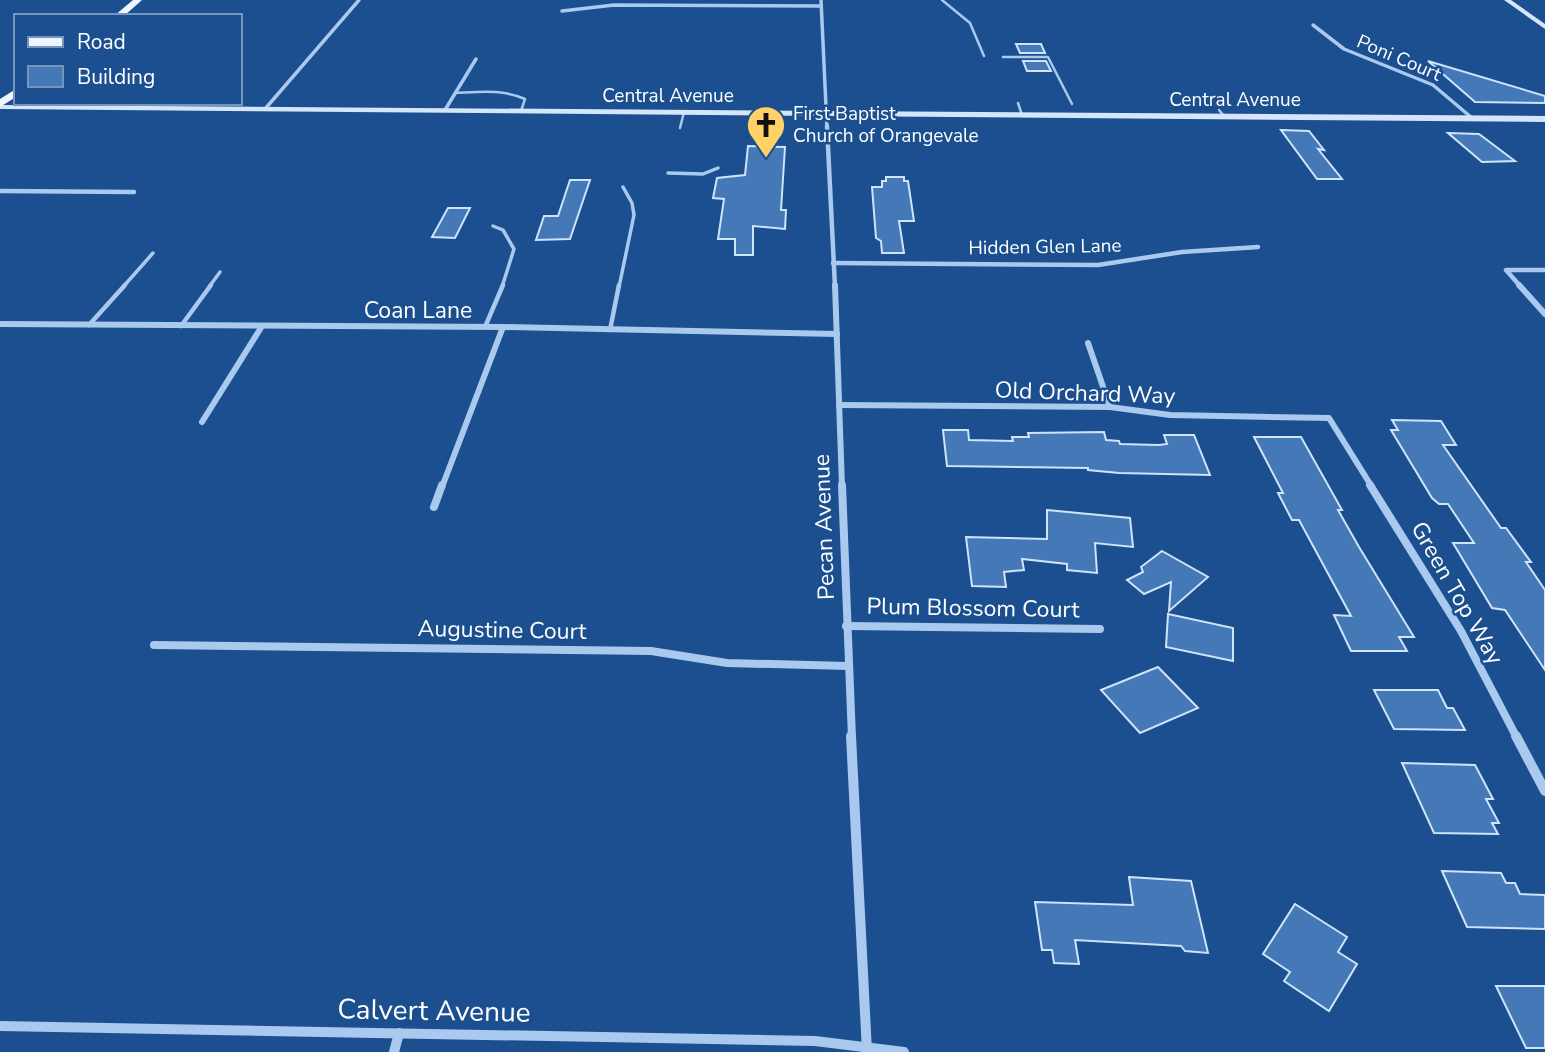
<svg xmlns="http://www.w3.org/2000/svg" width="1545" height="1052" viewBox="0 0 1545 1052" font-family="'Nunito Sans',sans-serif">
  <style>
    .building { fill: #4478b7; stroke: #cfe3fa; stroke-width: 2 }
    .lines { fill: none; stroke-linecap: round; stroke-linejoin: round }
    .lane-far2 { stroke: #a9c9ee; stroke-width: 2.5 }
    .lane-far1 { stroke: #a9c9ee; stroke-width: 3.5 }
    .lane { stroke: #a9c9ee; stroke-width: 4.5 }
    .street-far4 { stroke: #a9c9ee; stroke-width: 3.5 }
    .street-far3 { stroke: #a9c9ee; stroke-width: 4.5 }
    .street-far2 { stroke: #a9c9ee; stroke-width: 6 }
    .street-far1 { stroke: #a9c9ee; stroke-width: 8 }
    .street { stroke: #a9c9ee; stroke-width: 10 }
    .secondary { fill: #d6e6fa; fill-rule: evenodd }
    .primary { fill: #f0f6ff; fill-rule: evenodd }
    .labels { text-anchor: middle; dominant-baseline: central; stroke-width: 5; stroke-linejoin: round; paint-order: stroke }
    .far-street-label { font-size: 19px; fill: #fff; stroke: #1b4f8f }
    .far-poi-label { font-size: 19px; fill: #fff; stroke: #1b4f8f; text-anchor: start }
    .street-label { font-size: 23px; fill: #fff; stroke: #1b4f8f }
    .near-street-label { font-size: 28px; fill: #fff; stroke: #1b4f8f }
  </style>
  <rect width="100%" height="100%" fill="#1b4f8f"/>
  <g class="building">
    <polygon points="1016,44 1041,44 1045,53 1020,53"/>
    <polygon points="1023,61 1046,61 1051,71 1027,71"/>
    <polygon points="1428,61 1545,96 1545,103 1475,102"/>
    <polygon points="1281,130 1309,131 1324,150 1318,149 1342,179 1317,179"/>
    <polygon points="1448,133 1479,134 1515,161 1482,162"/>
    <polygon points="748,146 785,147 781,210 786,210 785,229 753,226 753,255 735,255 735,239 718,239 724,199 713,198 717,178 745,175"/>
    <polygon points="886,177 904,177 904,181 908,181 914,221 899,221 904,253 882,253 881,241 876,238 872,187 882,187 882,181 886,181"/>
    <polygon points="570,180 590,180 570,239 536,240 544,216 558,216"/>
    <polygon points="448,208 470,208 455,238 432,237"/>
    <polygon points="1392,420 1441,421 1456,445 1443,445 1501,528 1506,528 1531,562 1526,562 1545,590 1545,670 1505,610 1492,608 1453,543 1474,543 1448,504 1439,504 1432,498 1391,430 1398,430"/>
    <polygon points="943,430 968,430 969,440 1013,441 1012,437 1029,437 1028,433 1104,432 1106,440 1119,441 1120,444 1159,445 1167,444 1164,435 1194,435 1210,475 1119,473 1088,470 1088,468 947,466"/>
    <polygon points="1254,437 1301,437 1342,510 1338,510 1359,547 1414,637 1399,637 1407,651 1351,651 1334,615 1351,616 1299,520 1292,520 1278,493 1283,493"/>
    <polygon points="1047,510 1130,518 1133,547 1095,543 1097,573 1067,570 1067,564 1022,559 1024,570 1004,572 1006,587 972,586 966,537 1047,539"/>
    <polygon points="1162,551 1208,577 1169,611 1171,582 1144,594 1127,580 1143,572 1141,567"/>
    <polygon points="1168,614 1233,628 1233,661 1166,647"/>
    <polygon points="1158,667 1198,708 1140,733 1101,690"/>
    <polygon points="1374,690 1438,690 1447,708 1453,708 1465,730 1394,729"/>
    <polygon points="1402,763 1475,765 1493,799 1486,799 1499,823 1492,823 1498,834 1434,833"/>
    <polygon points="1442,871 1501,873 1506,883 1515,883 1520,894 1545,895 1545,929 1467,927"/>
    <polygon points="1129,877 1191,881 1208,953 1185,951 1181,946 1075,940 1079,964 1054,963 1052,950 1042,950 1035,902 1133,905"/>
    <polygon points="1295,904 1347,937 1338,952 1357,964 1329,1011 1284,981 1290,972 1263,954"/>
    <polygon points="1496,986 1545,986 1545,1048 1526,1048"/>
  </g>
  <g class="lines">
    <g class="lane-far2">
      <polyline points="942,0 970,23 984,56"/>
      <polyline points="1003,57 1048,57 1072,104"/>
      <path d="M455,93C479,92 503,89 525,99L521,111"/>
      <polyline points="1018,103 1022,115"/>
      <polyline points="1219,110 1224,116"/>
      <polyline points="769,112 769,128"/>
      <polyline points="680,128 684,112"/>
    </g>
    <g class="lane-far1">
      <polyline points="769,126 769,129"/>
      <polyline points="668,173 703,174 718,168"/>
      <polyline points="493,226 503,230 514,249 502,287"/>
      <polyline points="123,287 153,253"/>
      <polyline points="209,287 220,272"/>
      <polyline points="619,287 634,215 632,203 623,187"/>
    </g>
    <g class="lane">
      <polyline points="89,325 125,285"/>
      <polyline points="181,326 211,285"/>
      <polyline points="485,327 503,285"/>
      <polyline points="610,330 619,285"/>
    </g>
    <g class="street-far4">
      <polyline points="821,0 827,128"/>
      <polyline points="562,11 614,5 821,6"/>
      <polyline points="1313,25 1344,49 1433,85 1472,118"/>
      <polyline points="265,109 359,0"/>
      <polyline points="445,110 476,59"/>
    </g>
    <g class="street-far3">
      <polyline points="827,126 835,287"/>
      <polyline points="0,191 134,192"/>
      <polyline points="833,263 1098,265 1182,252 1258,247"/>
      <polyline points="1521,287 1506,270 1545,270"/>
    </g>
    <g class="street-far2">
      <polyline points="835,285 842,487"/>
      <polyline points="1519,285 1545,314"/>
      <polyline points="0,324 503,327 837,334"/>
      <polyline points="1088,343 1110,407"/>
      <polyline points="839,405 1110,407 1170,415 1329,418 1372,487"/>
      <polyline points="202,422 262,326"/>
      <polyline points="442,487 503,327"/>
    </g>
    <g class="street-far1">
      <polyline points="842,485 852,738"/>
      <polyline points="1370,485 1461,631 1517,738"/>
      <polyline points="434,507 442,485"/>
      <polyline points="846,626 1100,629"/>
      <polyline points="154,645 651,651 727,663 848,666"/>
    </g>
    <g class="street">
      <polyline points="851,736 867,1052"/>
      <polyline points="1516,736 1545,791"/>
      <polyline points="0,1026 815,1041 904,1052"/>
      <polyline points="394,1052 399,1033"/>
    </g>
    <g class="secondary">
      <polygon points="1504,0 1511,0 1545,24 1545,29"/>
      <polygon points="0,105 1545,116 1545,122 0,109"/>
    </g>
    <g class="primary">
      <polygon points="133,0 142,0 124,16 114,16"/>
      <polygon points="16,89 16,97 0,107 0,99"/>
    </g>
  </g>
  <defs>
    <g id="church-pin" transform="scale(2.0125)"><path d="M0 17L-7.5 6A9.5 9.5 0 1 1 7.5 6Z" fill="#ffd166" stroke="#1b4f8f"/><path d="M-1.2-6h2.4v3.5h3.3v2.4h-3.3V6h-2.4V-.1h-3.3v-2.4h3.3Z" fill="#111"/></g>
  </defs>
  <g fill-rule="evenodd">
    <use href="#church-pin" x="766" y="125"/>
  </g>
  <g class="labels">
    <g class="far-street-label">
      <text transform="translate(1399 58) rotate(23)">Poni Court</text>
      <text x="668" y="96">Central Avenue</text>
      <text x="1235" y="100">Central Avenue</text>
      <text transform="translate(1045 247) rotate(-1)">Hidden Glen Lane</text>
    </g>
    <g class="far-poi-label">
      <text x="793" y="114">First Baptist<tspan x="793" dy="22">Church of Orangevale</tspan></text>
    </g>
    <g class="street-label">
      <text x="418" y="310">Coan Lane</text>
      <text transform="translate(1085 393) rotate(2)">Old Orchard Way</text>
      <text transform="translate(824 527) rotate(-92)">Pecan Avenue</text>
      <text transform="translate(1457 593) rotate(60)">Green Top Way</text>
      <text transform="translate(973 608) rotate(1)">Plum Blossom Court</text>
      <text transform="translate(502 630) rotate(1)">Augustine Court</text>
    </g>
    <g class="near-street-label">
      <text transform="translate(434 1011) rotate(1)">Calvert Avenue</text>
    </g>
  </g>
  <rect x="14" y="14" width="228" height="91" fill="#1b4f8f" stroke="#7695bc" stroke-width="2"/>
  <rect x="28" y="37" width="35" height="10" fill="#f0f6ff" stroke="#7695bc" stroke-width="2"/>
  <text x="77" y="49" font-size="21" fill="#ffffff">Road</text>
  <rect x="28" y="66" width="35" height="21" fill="#4478b7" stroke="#7695bc" stroke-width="2"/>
  <text x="77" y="84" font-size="21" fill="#ffffff">Building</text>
</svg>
